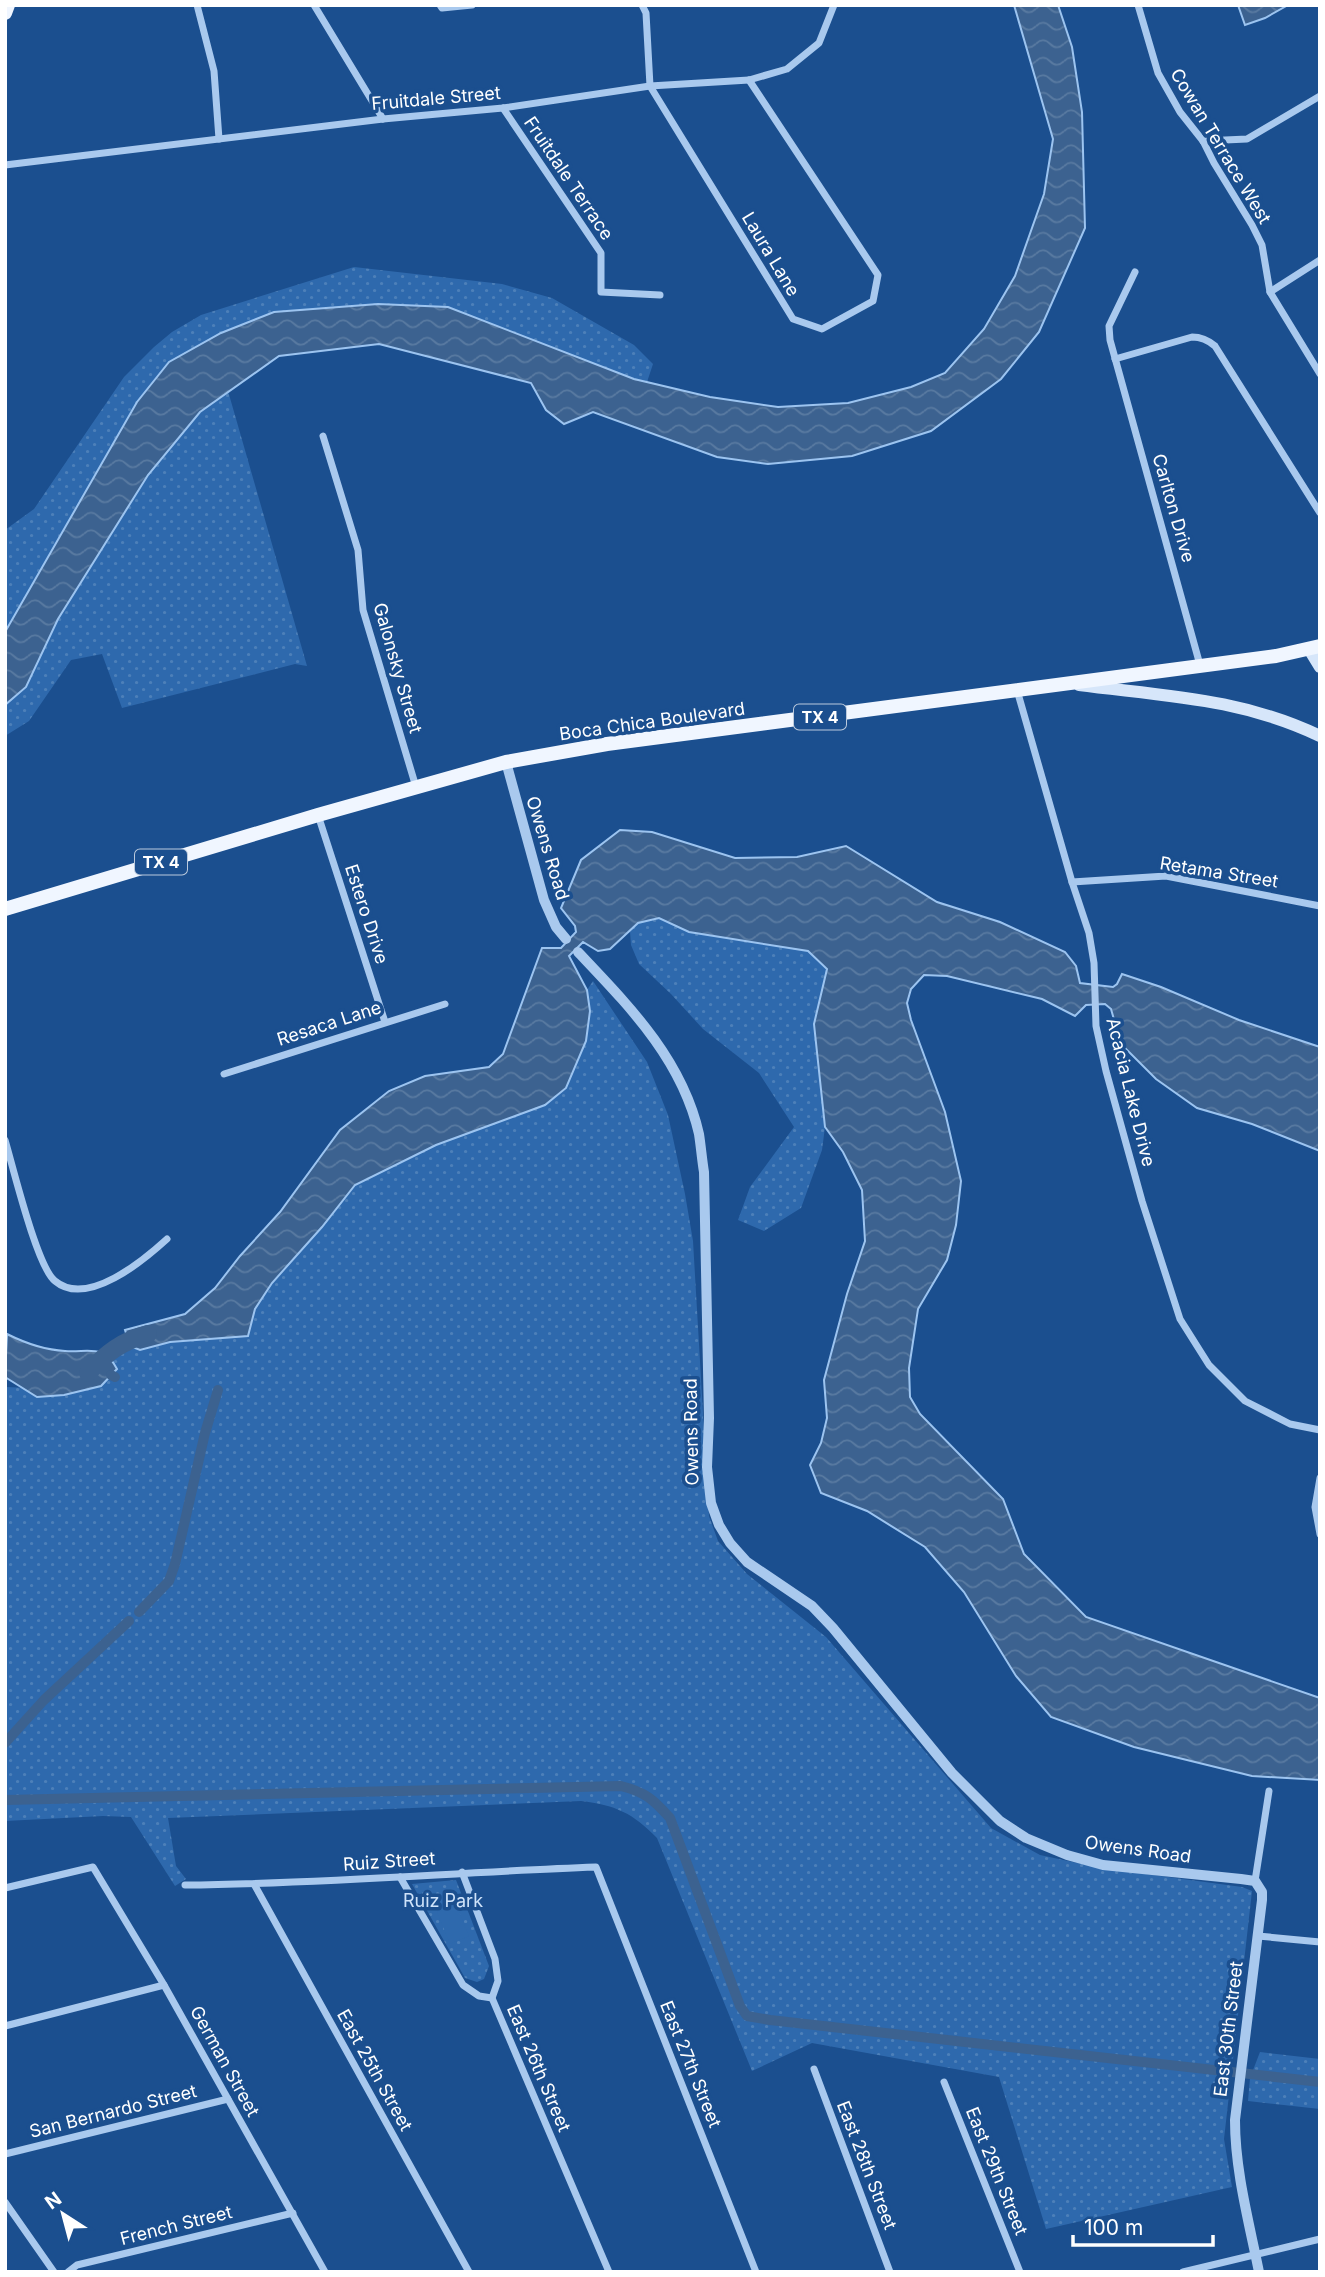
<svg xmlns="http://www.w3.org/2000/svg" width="1325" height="2277" viewBox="0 0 1325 2277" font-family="Inter,sans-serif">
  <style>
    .green { fill: url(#green-dots) }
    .pitch { fill: #2e69ad }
    .water { fill: url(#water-waves); stroke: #9cc4f0; stroke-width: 2 }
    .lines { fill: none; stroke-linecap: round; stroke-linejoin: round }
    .canal { stroke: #3c6290; stroke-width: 10 }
    .river { stroke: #3c6290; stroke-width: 18 }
    .minor { stroke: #a9c9ee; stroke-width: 7 }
    .tertiary { stroke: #a9c9ee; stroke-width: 10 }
    .secondary { stroke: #d6e6fa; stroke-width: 12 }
    .primary { stroke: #f0f6ff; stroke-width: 14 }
    .labels { text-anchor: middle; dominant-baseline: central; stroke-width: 7; stroke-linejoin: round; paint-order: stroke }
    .shield { fill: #1b4f8f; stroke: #bbcadd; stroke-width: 2 }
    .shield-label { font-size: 16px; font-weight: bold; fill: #fff }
    .street-label { font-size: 18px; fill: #fff; stroke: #1b4f8f }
    .park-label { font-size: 18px; fill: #cfe3fa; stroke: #1b4f8f }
  </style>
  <defs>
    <pattern id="green-dots" width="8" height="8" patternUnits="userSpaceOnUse" patternTransform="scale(1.75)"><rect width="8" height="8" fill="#2e69ad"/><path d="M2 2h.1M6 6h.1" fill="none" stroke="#4d80b9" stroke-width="1.8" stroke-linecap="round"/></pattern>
    <pattern id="water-waves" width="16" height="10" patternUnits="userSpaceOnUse" patternTransform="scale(1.75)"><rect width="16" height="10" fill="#3c6290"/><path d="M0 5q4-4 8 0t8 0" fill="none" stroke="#597aa1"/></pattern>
  </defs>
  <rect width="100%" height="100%" fill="#1b4f8f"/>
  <g class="green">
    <polygon points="354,267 502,284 552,298 634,345 653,364 647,382 634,379 448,307 378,304 274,312 221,333 169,362 137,402 5,632 5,530 34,509 124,377 154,347 172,332 201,315"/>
    <polygon points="228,391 307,666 295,664 122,708 102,654 71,660 29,721 5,736 5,705 26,687 58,619 148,475 200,412"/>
    <polygon points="660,918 689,932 808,951 827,969 814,1024 825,1127 822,1150 801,1208 764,1231 738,1220 750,1187 794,1127 759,1073 703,1029 671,994 639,964 631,945 630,931 638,923"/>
    <path d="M593,981L647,1062L668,1115L685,1194L693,1241L709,1516L718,1541L747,1574L826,1637L991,1828L1040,1855L1101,1868L1242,1887L1252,1891L1224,2139L1232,2187L1046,2229L999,2077L812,2043L752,2071L657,1838C633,1813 615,1805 581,1801L168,1818L176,1866L186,1879L175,1886L131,1817L103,1816L5,1821V1387L32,1388L117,1369L112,1359L130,1346L140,1350L170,1342L248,1336L255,1309L272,1283L322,1227L355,1185L436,1145L545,1105L590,1011L587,990Z"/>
    <polygon points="456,1880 489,1966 484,1979 477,1982 465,1978 412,1884"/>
    <polygon points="1260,2052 1320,2059 1320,2109 1248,2101 1250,2078"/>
  </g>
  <polygon class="pitch" points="456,1904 469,1936 450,1944 437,1912"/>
  <g class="water">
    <polygon points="1014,5 1058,5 1072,47 1082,112 1085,228 1039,332 1001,379 931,431 852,456 768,464 717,457 593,412 564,424 546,410 531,383 379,344 279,356 200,412 148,475 58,619 26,687 5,705 5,632 137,402 169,362 221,333 274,312 378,304 448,307 634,379 710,397 778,407 848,403 911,387 945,373 984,329 1015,276 1044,194 1053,139"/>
    <polygon points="1238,5 1288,5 1265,18 1245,25"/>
    <polygon points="620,830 652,832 735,858 797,857 846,846 937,902 1000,922 1065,952 1076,966 1080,983 1113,987 1117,984 1122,974 1161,987 1239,1020 1320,1047 1320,1151 1252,1124 1197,1108 1156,1079 1121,1044 1111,1009 1105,1004 1086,1005 1075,1016 1042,999 947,976 924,975 911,989 907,1003 911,1020 945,1112 961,1181 956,1225 947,1260 918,1309 909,1368 910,1397 920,1414 1003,1499 1024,1554 1086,1617 1320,1698 1320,1780 1252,1776 1134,1747 1051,1717 1016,1676 964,1592 925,1547 867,1511 821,1493 810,1465 821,1443 827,1418 824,1380 847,1294 865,1241 862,1190 843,1152 825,1127 814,1024 827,969 808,951 689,932 659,918 638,923 610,949 598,951 583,942 569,956 587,990 590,1011 586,1041 566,1088 545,1105 436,1145 355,1185 322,1227 272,1283 255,1309 248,1336 170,1342 140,1350 130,1346 125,1330 185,1314 215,1288 240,1256 280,1212 340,1130 389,1091 425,1076 489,1067 503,1054 542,948 561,948 576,932 575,926 561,908 581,860"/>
    <path d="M7,1334C25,1343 44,1350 65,1351C87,1353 104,1343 117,1369L101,1386L64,1395L37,1397L5,1377Z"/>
  </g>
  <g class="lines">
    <g class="canal">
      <polyline points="111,1375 115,1377"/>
      <polyline points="139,1612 169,1581 175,1564 205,1433 218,1390"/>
      <polyline points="5,1743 44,1700 129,1621"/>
      <path d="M5,1800L621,1786C645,1792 653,1799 670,1818L740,2006L747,2016L770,2020L1320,2082"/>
    </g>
    <path class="river" d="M88,1373C106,1353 122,1341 148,1334"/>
    <g class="minor">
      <polyline points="197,5 214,71 219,139"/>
      <polyline points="314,5 383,119"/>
      <polyline points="440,5 442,8 472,5"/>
      <polyline points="642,5 646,13 650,86 793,319 822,329 873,301 878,275 749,80"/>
      <polyline points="1138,5 1158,73 1180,112 1203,141 1214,163 1252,225 1262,245 1270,292 1320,374"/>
      <polyline points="503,108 601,253 601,292 660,295"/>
      <polyline points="1203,141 1247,139 1320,96"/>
      <polyline points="5,165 383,119 503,108 650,86 749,80 787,69 819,43 834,5"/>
      <polyline points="1135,272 1109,326 1110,340 1200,665"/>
      <polyline points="1270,292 1320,260"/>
      <path d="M1115,359L1192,337C1202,337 1208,340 1215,346L1320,513"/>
      <polyline points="323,436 358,550 363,610 416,787"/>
      <polyline points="1017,690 1072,882 1089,933 1094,963 1096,1026 1106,1071 1142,1201 1180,1319 1209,1365 1245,1401 1290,1424 1320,1430"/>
      <polyline points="318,815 385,1022"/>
      <polyline points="1072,882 1166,876 1320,906"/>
      <polyline points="224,1074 445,1004"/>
      <path d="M5,1140C13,1167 37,1267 55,1281C87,1308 144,1260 167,1239"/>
      <polyline points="1320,1478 1315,1507 1320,1534"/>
      <polyline points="462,1872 495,1959 498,1981 492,1998 609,2272"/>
      <polyline points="400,1877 463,1985 479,1996 492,1998"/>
      <polyline points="1255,1881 1269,1791"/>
      <polyline points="254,1884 469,2272"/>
      <path d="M185,1885C322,1884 459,1872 596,1867L756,2272"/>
      <polyline points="5,1888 93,1867 164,1985 325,2272"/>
      <polyline points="1258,1936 1320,1942"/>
      <polyline points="5,2026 164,1985"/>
      <polyline points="814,2069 890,2272"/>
      <polyline points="944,2082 1020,2272"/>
      <polyline points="5,2154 228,2099"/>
      <polyline points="5,2202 54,2272"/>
      <polyline points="68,2272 77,2265 293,2213"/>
      <polyline points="1183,2272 1320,2239"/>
    </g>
    <g class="tertiary">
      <polyline points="506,762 544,900 556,927 566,939"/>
      <path d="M578,952C629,1006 682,1059 699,1134C701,1147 702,1160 704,1172L709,1418L707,1467L711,1503L719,1525L730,1543L747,1562L812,1606L833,1628L952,1773L1000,1821L1026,1838L1067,1855L1103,1865L1241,1879L1255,1881L1262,1892V1900L1235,2120C1235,2171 1249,2222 1259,2272"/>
    </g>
    <g class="secondary">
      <polyline points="1309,649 1320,667"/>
      <path d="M1079,685C1164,696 1241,698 1320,736"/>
    </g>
    <g class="primary">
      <polyline points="5,13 8,5"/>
      <polyline points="5,909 318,815 506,762 607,744 1276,656 1320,646"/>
    </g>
  </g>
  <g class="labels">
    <g class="shield">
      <rect x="794" y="704.5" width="52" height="25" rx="5"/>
      <rect x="135" y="849.5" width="52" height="25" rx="5"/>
    </g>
    <g class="shield-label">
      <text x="820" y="717">TX 4</text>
      <text x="161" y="862">TX 4</text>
    </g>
    <g class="street-label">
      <text transform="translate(436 98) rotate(-5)">Fruitdale Street</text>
      <text transform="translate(1221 146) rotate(59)">Cowan Terrace West</text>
      <text transform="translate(569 178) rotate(56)">Fruitdale Terrace</text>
      <text transform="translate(771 254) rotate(59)">Laura Lane</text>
      <text transform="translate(1174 508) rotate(74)">Carlton Drive</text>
      <text transform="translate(398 668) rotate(74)">Galonsky Street</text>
      <text transform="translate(652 721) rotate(-8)">Boca Chica Boulevard</text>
      <text transform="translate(548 848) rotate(73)">Owens Road</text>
      <text transform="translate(1219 872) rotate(9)">Retama Street</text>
      <text transform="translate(367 914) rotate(72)">Estero Drive</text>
      <text transform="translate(329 1023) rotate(-18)">Resaca Lane</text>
      <text transform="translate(1131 1092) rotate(76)">Acacia Lake Drive</text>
      <text transform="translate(691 1432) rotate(-91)">Owens Road</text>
      <text transform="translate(1138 1849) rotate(8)">Owens Road</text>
      <text transform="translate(389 1861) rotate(-4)">Ruiz Street</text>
      <text transform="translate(1228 2029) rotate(-83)">East 30th Street</text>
      <text transform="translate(225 2061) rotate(61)">German Street</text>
      <text transform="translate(691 2064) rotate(68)">East 27th Street</text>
      <text transform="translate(539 2068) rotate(67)">East 26th Street</text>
      <text transform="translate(375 2070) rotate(61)">East 25th Street</text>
      <text transform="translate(113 2111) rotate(-14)">San Bernardo Street</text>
      <text transform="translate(867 2165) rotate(69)">East 28th Street</text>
      <text transform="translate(997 2171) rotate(68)">East 29th Street</text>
      <text transform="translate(176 2225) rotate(-14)">French Street</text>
    </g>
    <g class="park-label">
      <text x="443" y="1900">Ruiz Park</text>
    </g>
  </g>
  <rect width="1325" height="2277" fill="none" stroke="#ffffff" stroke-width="14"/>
  <g transform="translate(63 2214) rotate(324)" stroke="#1b4f8f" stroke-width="5" paint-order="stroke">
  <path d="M0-5L12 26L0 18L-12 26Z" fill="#ffffff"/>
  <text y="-10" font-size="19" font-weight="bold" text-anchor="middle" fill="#ffffff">N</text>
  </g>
  <path d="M1073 2235v10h140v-10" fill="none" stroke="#ffffff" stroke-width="3.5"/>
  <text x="1084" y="2235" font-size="21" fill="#ffffff" stroke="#1b4f8f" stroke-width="5" paint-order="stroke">100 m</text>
</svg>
